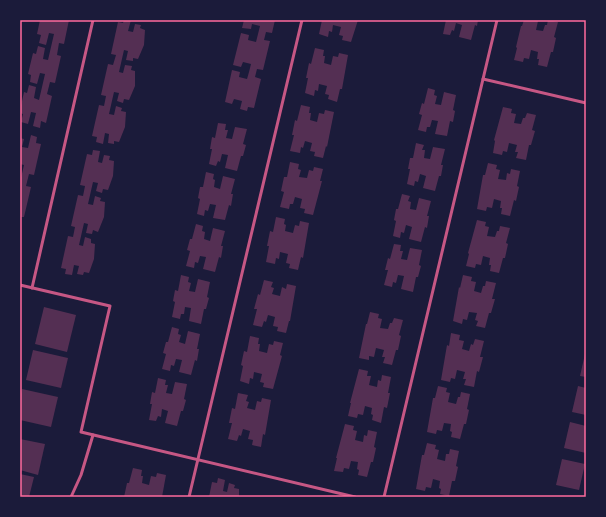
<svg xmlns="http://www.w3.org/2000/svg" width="606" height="517" viewBox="0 0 606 517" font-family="Cabin,sans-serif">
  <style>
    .building { fill: #542f53 }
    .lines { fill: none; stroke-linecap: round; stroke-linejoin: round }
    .service { stroke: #c65784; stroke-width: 3 }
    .neatline { fill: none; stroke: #ff6b9d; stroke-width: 1.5 }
  </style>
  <rect width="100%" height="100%" fill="#1b1b3a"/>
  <g class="building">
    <polygon points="40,20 69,20 64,44 59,43 57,55 61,56 55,83 50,82 47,94 52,96 46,123 41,121 40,128 33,126 36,113 31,112 28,124 21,122 23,114 20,113 20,110 24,92 27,93 29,85 36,87 34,98 39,100 45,74 40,73 37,84 30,82 31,75 28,74 33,53 36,54 38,46 45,48 43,59 48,60 54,34 49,33 46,45 39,43 41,35 37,34"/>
    <polygon points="124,20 131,20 128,31 133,32 135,24 141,25 140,28 145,30 144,45 138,59 133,58 133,61 126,60 128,51 124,50 119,72 123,73 125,65 132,66 131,70 135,71 135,86 129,100 124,99 123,103 117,101 119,93 114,92 109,114 114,115 116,106 122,108 121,111 126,112 125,127 119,142 114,141 114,144 108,143 109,134 105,133 103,144 96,142 97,137 92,136 99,105 104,106 106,96 101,95 108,64 113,65 116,55 111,54 118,22 123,23"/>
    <polygon points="244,20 275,20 272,33 266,32 264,40 270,41 263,70 257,69 255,77 261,79 254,108 248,107 247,111 240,109 242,101 234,99 232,104 225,102 232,70 240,72 239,77 247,79 249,72 251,64 243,62 241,67 233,65 241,33 249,35 248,40 256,42 260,26 252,24 251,29 242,28"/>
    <polygon points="322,20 358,20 351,42 342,40 343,36 339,35 341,27 333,25 332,32 329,31 328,37 319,34"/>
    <polygon points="446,20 478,20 477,26 475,25 471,40 459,37 462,25 456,23 454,31 452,30 450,35 443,34"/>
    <polygon points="524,20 538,21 536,30 543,31 545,25 547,25 548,20 558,22 554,37 556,38 553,52 551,52 547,67 538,65 539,59 537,59 538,52 531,50 529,59 524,58 523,62 514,60 517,48 516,47 521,26 522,26"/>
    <polygon points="315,48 324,50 323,56 325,56 324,63 331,65 333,56 338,57 339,53 348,55 342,89 340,89 337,102 328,99 329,95 325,94 327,86 319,84 318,91 315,90 314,96 305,93 308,78 306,78 309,63 311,64"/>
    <polygon points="428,88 435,90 434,95 437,96 435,104 441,105 444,92 456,95 453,110 455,111 453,122 450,121 447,136 435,134 438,121 432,120 430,127 427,127 426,132 418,130 422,115 419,114 422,103 424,104"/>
    <polygon points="301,105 310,107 309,113 311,113 310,120 317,122 319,113 324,114 325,110 334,112 327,147 326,146 323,158 314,156 315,152 310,151 312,143 305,141 303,148 301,147 300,153 290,151 294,135 292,135 295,120 297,121"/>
    <polygon points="503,107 512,109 511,113 516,114 514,123 521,124 523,118 525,118 527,113 536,115 532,130 535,131 531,145 529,145 526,160 516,158 518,152 515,152 517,145 509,143 507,152 503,151 502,155 493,153 495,141 494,140"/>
    <polygon points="218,123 226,124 225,130 228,130 226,138 232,139 235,127 247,129 243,144 246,145 243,156 241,156 237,171 225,168 228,155 222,154 220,162 218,161 216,166 209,164 212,149 210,149 212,137 215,138"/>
    <polygon points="31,135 37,137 36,143 41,144 34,175 29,174 26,186 31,187 24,217 20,217 20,182 24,165 20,164 20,138 24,139 22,147 28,148"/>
    <polygon points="416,143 424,145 422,150 425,150 424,158 430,159 433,147 445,149 441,165 443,165 441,176 439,176 435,191 423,188 426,176 420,174 418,182 415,181 414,186 407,184 410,169 408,169 410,158 413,158"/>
    <polygon points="93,150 100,151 98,162 102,163 104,155 110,156 109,160 114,161 113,176 108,190 103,189 102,193 96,191 98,183 93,182 88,204 93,205 95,196 101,198 100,201 105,202 104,217 98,232 93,230 92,234 86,233 88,224 84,223 79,245 83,246 85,237 91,239 91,243 95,244 94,259 89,273 84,272 83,275 77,274 79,266 74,265 72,275 65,274 66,269 61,268 68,236 73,237 75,227 71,226 78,195 83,196 85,186 80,185 87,154 92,155"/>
    <polygon points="290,162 299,164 298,169 301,170 299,177 307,178 309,170 313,171 314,167 323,169 320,181 322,181 313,215 304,213 305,209 300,208 302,199 295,197 293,204 290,204 289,209 280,207 284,192 281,191 284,177 287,177"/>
    <polygon points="488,163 497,165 496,169 500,170 498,179 506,180 507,173 510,174 511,169 520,171 517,186 519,187 516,201 514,200 510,216 501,214 502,208 500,208 501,201 494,199 492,208 487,207 486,211 477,209 483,175 485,175"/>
    <polygon points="206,172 214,174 213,179 215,180 214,187 220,189 223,176 235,179 231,194 233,194 231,206 229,205 225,220 213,218 216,205 210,204 208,211 205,210 204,216 197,214 200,199 198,198 200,187 203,187"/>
    <polygon points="402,194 410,196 408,201 411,202 410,209 416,210 419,198 431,201 427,216 429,216 427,228 425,227 421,242 409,239 412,227 406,225 404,233 401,232 400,238 393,236 396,221 394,220 396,209 398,209"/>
    <polygon points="276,217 285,219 284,224 286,225 285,231 293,233 295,225 299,226 300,221 309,223 303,258 301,257 298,270 289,268 290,264 286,263 288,254 280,252 279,259 276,258 275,264 266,262 269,246 267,246 270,231 273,232"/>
    <polygon points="477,220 486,222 485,226 489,227 487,236 495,237 497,231 499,231 500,226 510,228 506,243 508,244 505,258 503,258 499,273 490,271 491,265 489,265 490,258 483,256 481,265 476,264 475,268 466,266 469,254 468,253"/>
    <polygon points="196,224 203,226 202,231 205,232 204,239 210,241 213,228 225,231 221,246 223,246 221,258 219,257 215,272 203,269 206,257 200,256 198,263 195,262 194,268 186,266 190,251 187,250 190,239 192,239"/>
    <polygon points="394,244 401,245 400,251 403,251 401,259 407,260 410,248 422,250 419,265 421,266 418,277 416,277 413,292 401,289 404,276 398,275 396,283 393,282 392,287 384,285 388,270 385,270 388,258 390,259"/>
    <polygon points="181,275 189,277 188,282 191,283 189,291 195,292 198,279 210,282 207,297 209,298 206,309 204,309 201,324 189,321 191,308 185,307 184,314 181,314 180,319 172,317 175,302 173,301 175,290 178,291"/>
    <polygon points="463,275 472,277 471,281 476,282 474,291 481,293 483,286 485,286 486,281 496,283 492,299 495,299 491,313 489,313 485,328 476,326 478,321 475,320 477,313 469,312 467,320 463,319 462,324 453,321 459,287 460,288"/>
    <polygon points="264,280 273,282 271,287 274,288 272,294 280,296 282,287 286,289 287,284 296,286 290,321 289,321 286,333 277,331 278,327 273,326 275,317 268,315 266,322 264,321 262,327 253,325 257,309 254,309 258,294 260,295"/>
    <polygon points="44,307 76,315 67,352 35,344"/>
    <polygon points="370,312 379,314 378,318 382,319 380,328 388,329 390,323 392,323 394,318 403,320 399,335 401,336 398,350 396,350 392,365 383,363 385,357 382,357 384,350 376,348 374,357 369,356 369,360 359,358 366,324 367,324"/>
    <polygon points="172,327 179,329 178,334 181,335 179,342 185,344 188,331 200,334 197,349 199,349 197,361 195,360 191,375 179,372 182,360 176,359 174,366 171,365 170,371 162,369 166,354 163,353 166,342 168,342"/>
    <polygon points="451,333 460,335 459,340 464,341 462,349 469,351 471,344 473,345 475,339 484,341 480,357 483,357 479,372 477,371 474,387 464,385 466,379 463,379 465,372 457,370 455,379 451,378 450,382 441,380 447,345 449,346"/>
    <polygon points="250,336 259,338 258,344 260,344 259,351 267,353 269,344 273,345 274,341 283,343 280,355 282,356 273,389 263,387 264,383 260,382 262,374 254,372 253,379 250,378 249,384 240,381 243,366 241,365 244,351 247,352"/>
    <polygon points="33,350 68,358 61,388 26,380"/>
    <polygon points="585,354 586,354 586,377 580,376"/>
    <polygon points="359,369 368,371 367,376 371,376 369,385 377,387 378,380 381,381 382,375 391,377 388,393 390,393 387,408 384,407 381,423 372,420 373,415 371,414 372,408 365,406 363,415 358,414 357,418 348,416 351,403 350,403"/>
    <polygon points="158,378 166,380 165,385 168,385 166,393 172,394 175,382 187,384 184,399 186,400 183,411 181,411 177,426 165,423 168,411 162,409 161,417 158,416 156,421 149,420 152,404 150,404 152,392 155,393"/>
    <polygon points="438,386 447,388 446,392 450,393 448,402 456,404 458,397 460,397 461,392 470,394 467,409 469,410 466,424 464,424 460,439 451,437 452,432 450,431 451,424 444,423 442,431 437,430 436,434 427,432 433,398 435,398"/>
    <polygon points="578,386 586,388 586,415 572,412"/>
    <polygon points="22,389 58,397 51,427 20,420 20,399"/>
    <polygon points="238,393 248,395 246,401 249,402 247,408 255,410 257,401 261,402 262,398 271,400 265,435 263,434 261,447 252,445 253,440 248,439 250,431 243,429 241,436 239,435 237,441 228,439 232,423 229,423 232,408 235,409"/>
    <polygon points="570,422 586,426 586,453 564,448"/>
    <polygon points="345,424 354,426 353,430 357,431 355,440 363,442 364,435 367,436 368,430 377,432 374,447 376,448 373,462 371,462 367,477 358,475 359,470 357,469 358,462 351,461 349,469 344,468 343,472 334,471 337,458 336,458"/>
    <polygon points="20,439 45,444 38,475 20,470"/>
    <polygon points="427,443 436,445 435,449 439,450 437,459 445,461 446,454 449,454 450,449 459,451 456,466 458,467 455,481 452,481 449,496 440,494 441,489 439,488 440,481 433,479 431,488 426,487 425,491 416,489 422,455 424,455"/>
    <polygon points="562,459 585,464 579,490 556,485"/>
    <polygon points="133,468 142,470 141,476 143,476 142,483 149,485 151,476 156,477 157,473 166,475 162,497 124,497 127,483 129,483"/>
    <polygon points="20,474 34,477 29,497 20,497"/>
    <polygon points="218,478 225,480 223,491 227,492 229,483 235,485 234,488 239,489 239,497 209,497 212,482 217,483"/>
  </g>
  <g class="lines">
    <g class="service">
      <polyline points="483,79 586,103"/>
      <polyline points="20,285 110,306 81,432 355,497"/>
      <polyline points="32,288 93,20"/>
      <polyline points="71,497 81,475 93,435"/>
      <polyline points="189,497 302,20"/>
      <polyline points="384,497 497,20"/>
    </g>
  </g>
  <rect width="606" height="517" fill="none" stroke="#1b1b3a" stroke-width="42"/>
  <rect x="21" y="21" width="564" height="475" class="neatline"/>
</svg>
